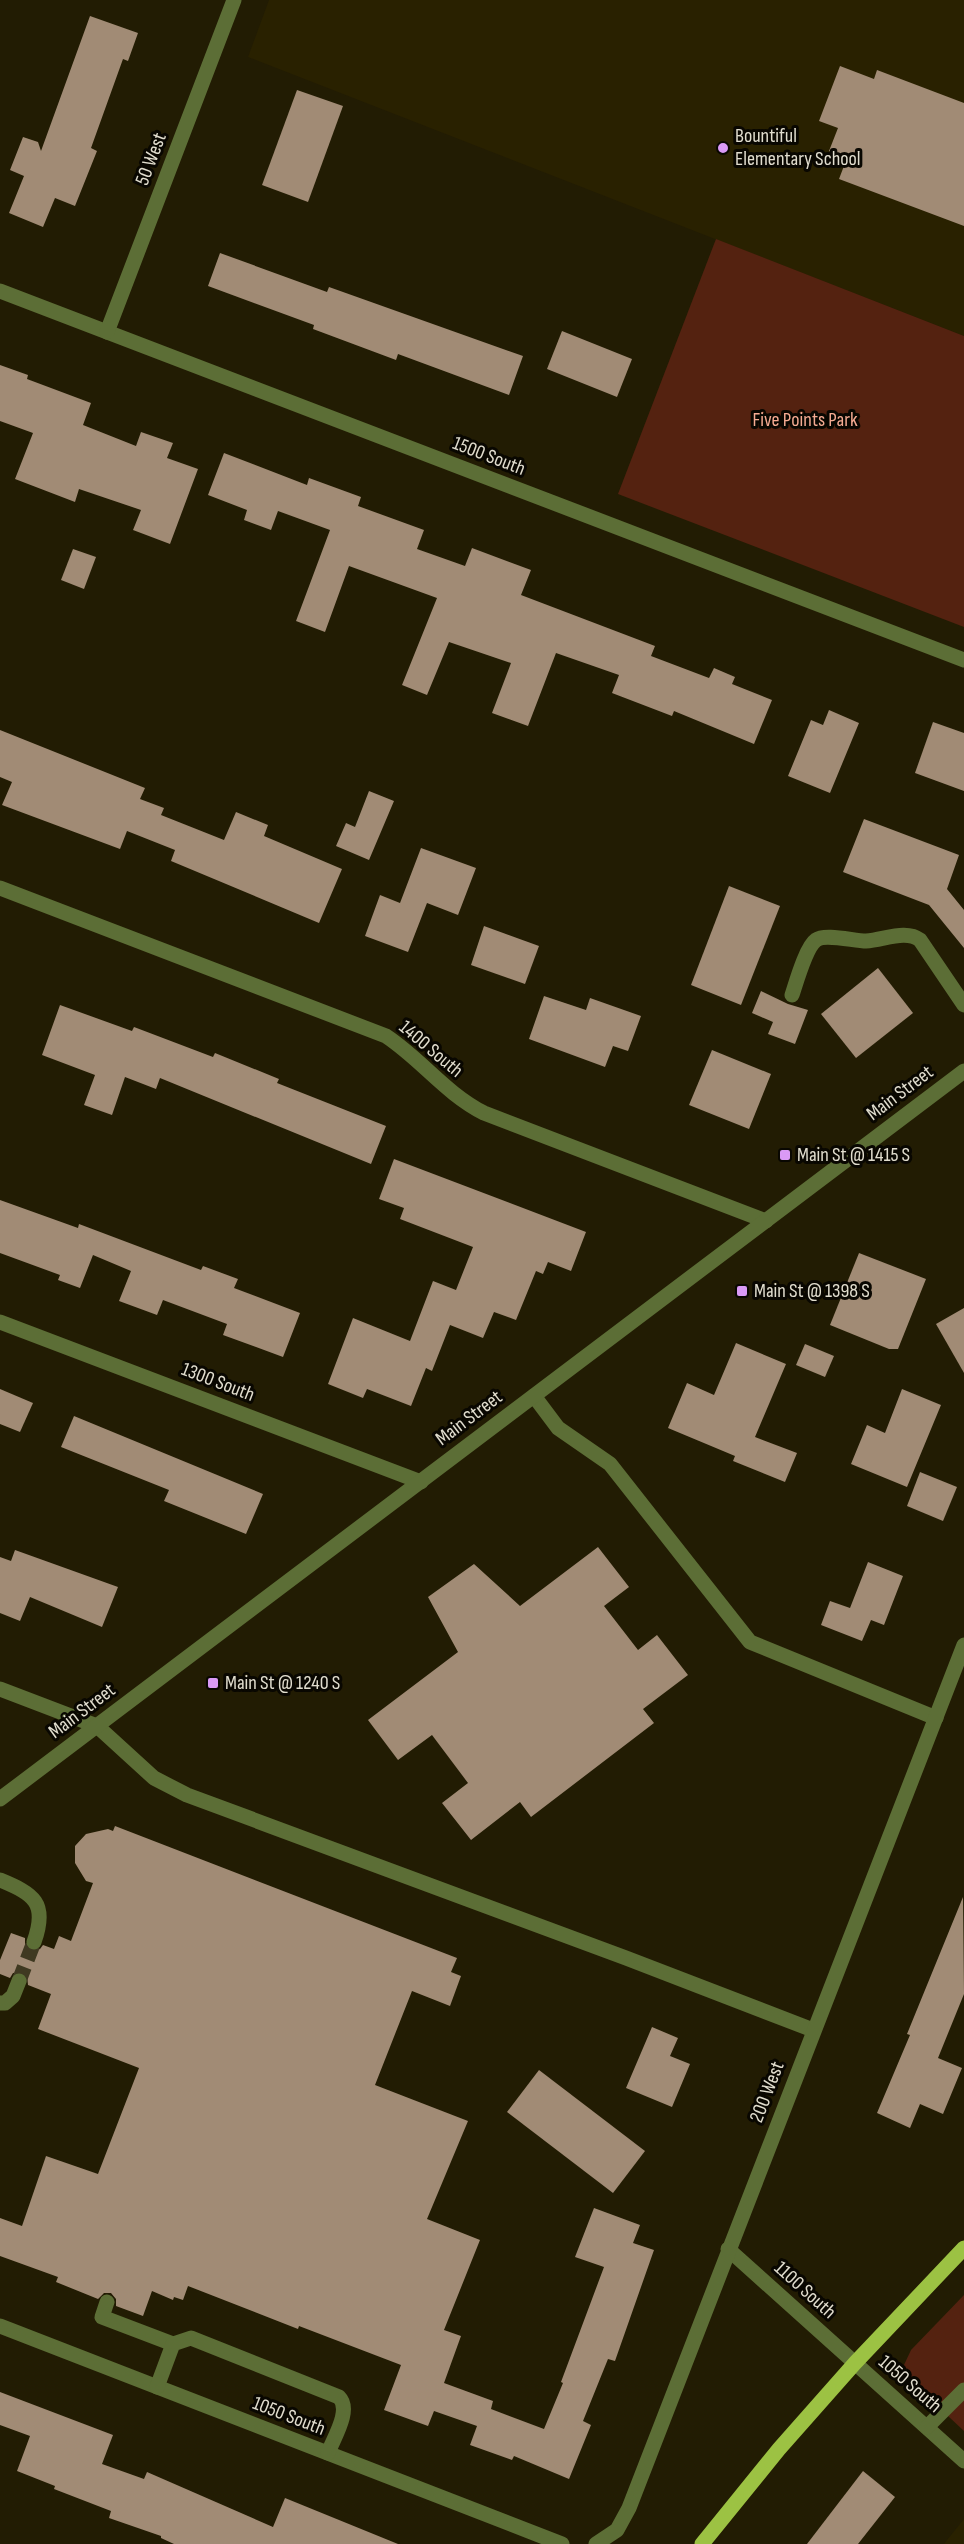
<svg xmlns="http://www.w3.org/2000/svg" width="964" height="2544" viewBox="0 0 964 2544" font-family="'Sofia Sans Condensed',sans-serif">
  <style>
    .built { fill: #292100 }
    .green { fill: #542210 }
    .building { fill: #a18b75 }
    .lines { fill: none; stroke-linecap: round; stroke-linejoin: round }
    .minor-tunnel { stroke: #3f3921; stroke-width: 15; stroke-dasharray: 15 8; stroke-linecap: butt }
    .minor { stroke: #5c6e36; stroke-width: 15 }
    .major { stroke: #9cc243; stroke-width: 15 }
    .poi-dot { fill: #da9af6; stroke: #090701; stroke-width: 2 }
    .labels { text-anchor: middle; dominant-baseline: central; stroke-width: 6; stroke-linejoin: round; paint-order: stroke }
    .poi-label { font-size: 20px; fill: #e1ddce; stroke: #090701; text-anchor: start }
    .street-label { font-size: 20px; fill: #e1ddce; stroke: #090701 }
    .park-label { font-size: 20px; fill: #f5ab92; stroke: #090701 }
  </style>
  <rect width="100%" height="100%" fill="#221c03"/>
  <g class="built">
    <polygon points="269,0 964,0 964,336 248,57"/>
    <polygon points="964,2519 964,2544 944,2544 947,2540"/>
  </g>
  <g class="green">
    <polygon points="716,239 964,336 964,627 618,494"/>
    <polygon points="964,2295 964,2431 913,2383 908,2378 904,2365 911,2350"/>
  </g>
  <g class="building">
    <polygon points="90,16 138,33 128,61 123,59 91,148 97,151 75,206 55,198 43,227 9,213 24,176 10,170 23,137 38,142 41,151"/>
    <polygon points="840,66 874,79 877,70 964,103 964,226 839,179 847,158 829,151 838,128 819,121"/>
    <polygon points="297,90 343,106 308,202 262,185"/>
    <polygon points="220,253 327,292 329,287 523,356 509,395 398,354 396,360 313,329 314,325 208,286"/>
    <polygon points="562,331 632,359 617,397 547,369"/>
    <polygon points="0,365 28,375 27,379 91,403 83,425 136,446 141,432 173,443 167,458 198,469 170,544 133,530 141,510 79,489 75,502 15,479 33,433 0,421"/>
    <polygon points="224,453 307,485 309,478 361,497 358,506 424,530 417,549 465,566 472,548 531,570 521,595 655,646 651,656 709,678 714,668 735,677 732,684 772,700 754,744 674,711 672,716 612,693 619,675 556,653 528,726 492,713 511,663 449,642 427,695 402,685 437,598 349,566 325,632 296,621 330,530 278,511 271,530 244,520 247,510 208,495"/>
    <polygon points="73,549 96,557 84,589 61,580"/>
    <polygon points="829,710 859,723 830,793 788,776 811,720 823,725"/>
    <polygon points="933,722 964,733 964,791 915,773"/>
    <polygon points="0,730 145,788 140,799 164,808 161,815 224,840 236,812 268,825 264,836 342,869 319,923 171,861 175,850 127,831 120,849 2,805 12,782 0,777"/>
    <polygon points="369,791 394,801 369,860 336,846 346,823 355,827"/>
    <polygon points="864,819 959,855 947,889 964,910 964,948 929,905 843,872"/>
    <polygon points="421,848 476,868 458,915 427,903 408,952 365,936 380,895 400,903"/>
    <polygon points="729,886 780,906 741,1005 691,985"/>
    <polygon points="484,926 539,946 525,984 471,965"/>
    <polygon points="878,968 913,1013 856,1058 821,1014"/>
    <polygon points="761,991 788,1004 808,1010 795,1044 768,1034 773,1022 752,1013"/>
    <polygon points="544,996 586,1010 590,998 641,1016 628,1051 613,1046 605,1067 529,1039"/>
    <polygon points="60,1005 132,1031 134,1027 213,1057 215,1053 279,1079 277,1083 386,1126 371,1164 160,1078 156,1089 125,1077 112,1115 84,1105 95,1075 42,1055"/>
    <polygon points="712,1050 771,1074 749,1129 689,1105"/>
    <polygon points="394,1159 586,1232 571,1271 548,1262 543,1274 536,1271 516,1320 494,1312 483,1338 450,1325 432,1371 426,1368 411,1406 367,1389 363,1398 328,1384 353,1318 410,1341 433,1281 456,1290 473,1247 400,1219 404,1208 379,1199"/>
    <polygon points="0,1200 78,1228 79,1224 201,1270 203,1266 238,1279 234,1288 300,1313 283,1357 223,1335 227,1324 163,1300 157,1315 119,1301 131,1271 93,1255 80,1288 58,1280 60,1275 0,1253"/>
    <polygon points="859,1253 926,1279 898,1349 889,1349 830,1325"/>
    <polygon points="964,1308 964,1373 936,1324"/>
    <polygon points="736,1343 786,1364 755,1437 797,1453 785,1482 733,1461 735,1456 668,1428 687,1383 714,1395"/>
    <polygon points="805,1344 834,1356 825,1377 796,1365"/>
    <polygon points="0,1389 33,1403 20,1432 0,1424"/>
    <polygon points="902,1389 941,1405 907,1487 851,1464 867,1425 885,1433"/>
    <polygon points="74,1416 263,1494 246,1534 164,1501 169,1490 61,1447"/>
    <polygon points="920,1472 957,1487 943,1521 907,1506"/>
    <polygon points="598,1547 629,1587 604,1606 638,1650 657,1635 688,1675 643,1709 654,1723 531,1817 520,1802 471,1840 442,1803 468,1783 432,1735 398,1760 368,1720 458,1652 428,1597 474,1564 520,1606"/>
    <polygon points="15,1550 118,1587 102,1627 30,1597 20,1621 0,1613 0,1557 11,1561"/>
    <polygon points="868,1562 903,1576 884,1625 871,1620 862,1641 821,1625 830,1601 850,1608"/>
    <polygon points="115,1826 457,1958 451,1972 461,1976 450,2006 412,1991 375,2085 468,2121 427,2219 480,2240 444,2330 461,2336 444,2383 493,2401 491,2409 544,2429 563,2383 561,2382 604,2267 575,2257 594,2208 640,2225 633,2243 654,2250 615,2361 608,2359 583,2421 591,2425 569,2479 514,2456 512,2460 470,2445 477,2426 434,2411 428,2426 384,2410 401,2365 299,2326 298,2329 188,2286 183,2300 174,2297 173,2300 152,2291 143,2316 116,2306 116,2299 111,2293 104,2293 98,2299 56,2282 58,2277 0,2256 0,2218 22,2226 46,2156 98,2174 139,2068 38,2029 51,1994 28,1985 27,1975 22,1972 13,1973 10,1978 0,1974 0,1960 11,1933 25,1938 25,1945 32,1951 40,1949 43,1945 54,1949 59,1936 71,1941 93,1883 86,1881 75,1863 75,1846 86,1834 108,1829 113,1831"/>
    <polygon points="963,1897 964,1994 938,2058 962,2068 943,2114 920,2104 910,2128 877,2113 910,2035 907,2034"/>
    <polygon points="652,2027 678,2038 670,2056 690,2064 672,2107 626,2088"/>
    <polygon points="539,2070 645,2151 613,2193 507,2112"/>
    <polygon points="0,2392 113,2435 102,2464 144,2479 147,2472 273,2527 285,2498 398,2544 174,2544 161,2538 161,2536 109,2518 111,2511 54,2489 55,2486 17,2471 30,2436 0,2425"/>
    <polygon points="863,2471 895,2497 858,2544 807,2544"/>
  </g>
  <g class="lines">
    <polyline class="minor-tunnel" points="19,1981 34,1942"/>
    <g class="minor">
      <polyline points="0,291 964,660"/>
      <polyline points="107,332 234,0"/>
      <path d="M0,888L386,1036C422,1060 445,1093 484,1113L766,1221"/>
      <path d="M792,995C796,983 806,947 816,940C825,933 854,941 866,941C884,940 906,929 920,940L964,1005"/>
      <polyline points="0,1322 421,1482"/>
      <polyline points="534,1396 558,1428 610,1464 750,1642 936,1718"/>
      <polyline points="0,1689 97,1726 154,1778 187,1795 626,1958 813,2030"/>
      <polyline points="0,1799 964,1071"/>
      <path d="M0,1880C34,1894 48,1903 34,1942"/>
      <polyline points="0,2003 5,2003 13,1996 19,1981"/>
      <polyline points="728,2249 964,2461"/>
      <polyline points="107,2302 102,2317 173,2344"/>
      <polyline points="0,2326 562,2544"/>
      <path d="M157,2387L173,2344L191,2338L339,2397C352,2410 333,2439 328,2453"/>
      <polyline points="927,2427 964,2390"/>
      <polyline points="596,2544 617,2530 629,2508 964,1645"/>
    </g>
    <polyline class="major" points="702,2544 779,2449 855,2363 964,2248"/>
  </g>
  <g class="poi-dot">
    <circle cx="723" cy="148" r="6"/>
    <rect x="779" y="1149" width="12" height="12" rx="3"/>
    <rect x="736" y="1285" width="12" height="12" rx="3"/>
    <rect x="207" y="1677" width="12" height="12" rx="3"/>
  </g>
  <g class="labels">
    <g class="poi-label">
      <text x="735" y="136">Bountiful<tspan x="735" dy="23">Elementary School</tspan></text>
      <text x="797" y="1155">Main St @ 1415 S</text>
      <text x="754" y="1291">Main St @ 1398 S</text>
      <text x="225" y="1683">Main St @ 1240 S</text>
    </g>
    <g class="street-label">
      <text transform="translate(151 159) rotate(-69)">50 West</text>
      <text transform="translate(489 456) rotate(21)">1500 South</text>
      <text transform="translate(431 1049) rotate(40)">1400 South</text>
      <text transform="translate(900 1093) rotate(-37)">Main Street</text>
      <text transform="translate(218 1382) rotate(21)">1300 South</text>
      <text transform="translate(469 1418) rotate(-37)">Main Street</text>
      <text transform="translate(82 1711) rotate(-37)">Main Street</text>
      <text transform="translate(767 2092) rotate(-69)">200 West</text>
      <text transform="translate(805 2290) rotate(42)">1100 South</text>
      <text transform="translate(910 2384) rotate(41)">1050 South</text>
      <text transform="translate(289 2416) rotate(21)">1050 South</text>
    </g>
    <g class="park-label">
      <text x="805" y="420">Five Points Park</text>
    </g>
  </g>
</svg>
